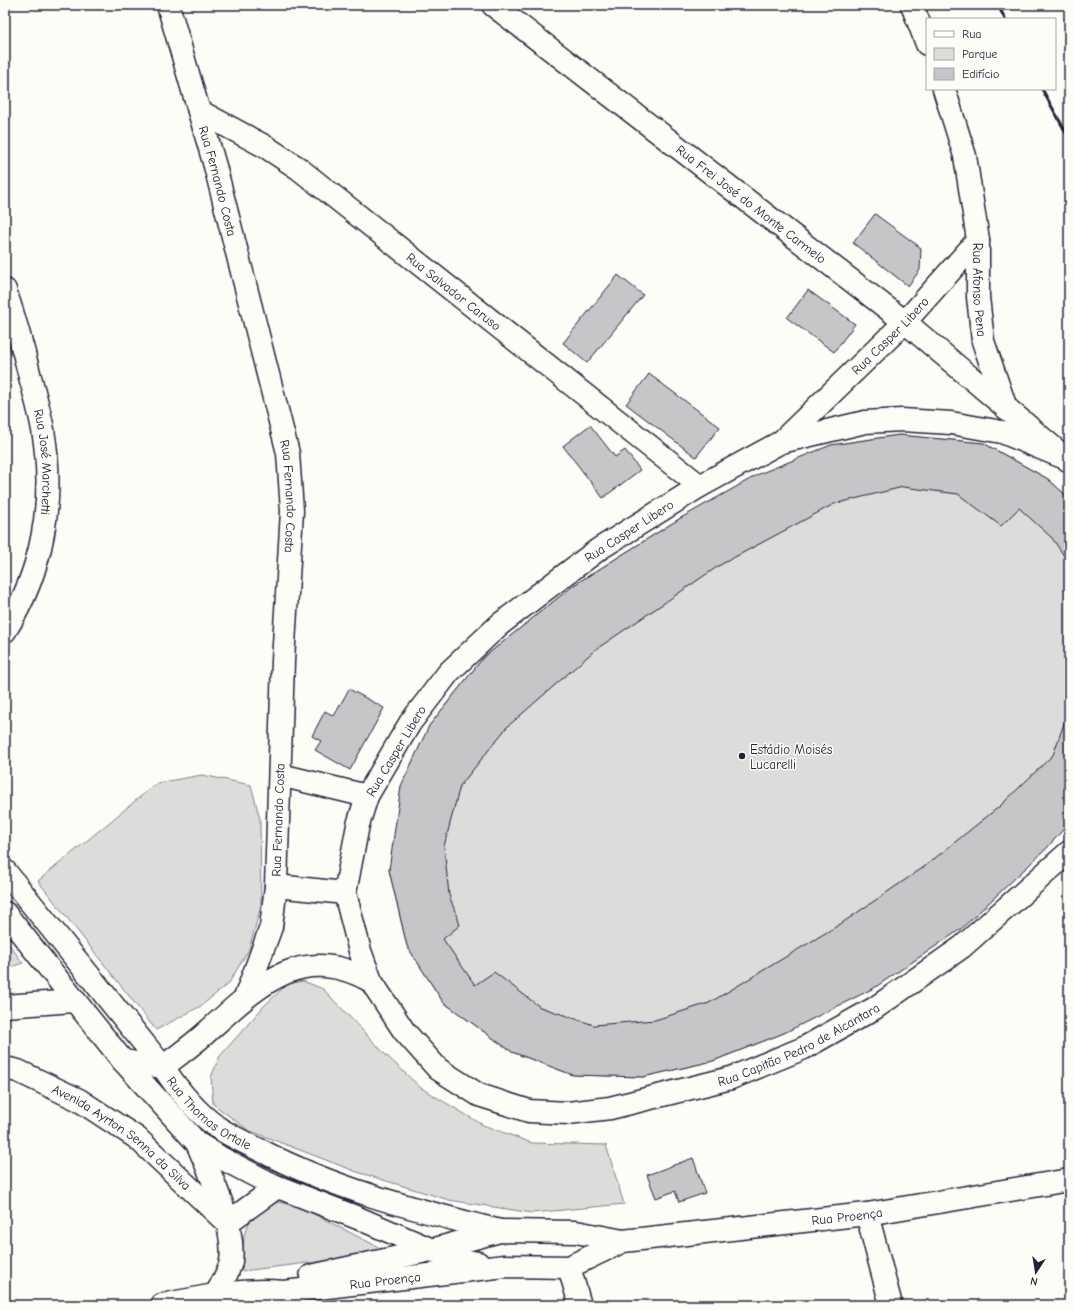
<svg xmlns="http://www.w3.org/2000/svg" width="1074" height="1310" viewBox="0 0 1074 1310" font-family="'Comic Neue',sans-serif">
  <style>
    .green { fill: #dddcdb; stroke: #807f8b }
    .building { fill: #c6c6c8; stroke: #22223b }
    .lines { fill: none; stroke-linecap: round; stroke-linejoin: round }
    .minor-casing { stroke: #22223b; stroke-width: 25 }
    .tertiary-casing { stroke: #22223b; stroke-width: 25 }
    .secondary-casing { stroke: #22223b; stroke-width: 25 }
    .minor { stroke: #fdfcf7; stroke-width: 22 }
    .tertiary { stroke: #fdfcf7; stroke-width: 22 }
    .secondary { stroke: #fdfcf7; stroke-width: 22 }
    .rail { stroke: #22223b; stroke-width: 3 }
    .poi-dot { fill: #22223b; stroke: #fdfcf7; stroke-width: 1.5 }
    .labels { text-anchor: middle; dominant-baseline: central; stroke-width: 3; stroke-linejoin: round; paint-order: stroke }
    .street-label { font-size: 13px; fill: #22223b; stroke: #fdfcf7 }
    .poi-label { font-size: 13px; fill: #22223b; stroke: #fdfcf7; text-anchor: start }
  </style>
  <rect width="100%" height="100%" fill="#fdfcf7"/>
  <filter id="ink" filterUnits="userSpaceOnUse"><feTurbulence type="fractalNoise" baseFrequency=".025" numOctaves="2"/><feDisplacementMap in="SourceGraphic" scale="8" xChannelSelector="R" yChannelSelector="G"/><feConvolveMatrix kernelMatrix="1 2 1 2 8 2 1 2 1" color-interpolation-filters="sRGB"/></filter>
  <g filter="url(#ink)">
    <g class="green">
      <polygon points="899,435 983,443 1048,479 1069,498 1069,823 784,1033 713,1061 643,1077 573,1075 512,1052 443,1002 407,946 389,870 429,726 483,658 574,585 679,519 831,445"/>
      <polygon points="202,775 251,785 260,819 261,906 249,949 229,983 201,1006 156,1030 38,881 157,783"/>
      <polygon points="5,939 23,963 5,969"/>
      <polygon points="303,981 323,989 387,1056 421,1088 483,1125 532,1143 606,1145 624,1204 532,1213 449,1200 357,1172 248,1130 213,1104 211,1077 220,1056 264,1006 287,984"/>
      <polygon points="278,1202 300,1207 390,1253 242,1271 244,1235 254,1211"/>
    </g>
    <g class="building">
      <polygon points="875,214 921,248 920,270 908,286 853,243"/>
      <polygon points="618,275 643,295 587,363 563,343"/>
      <polygon points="808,290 855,324 834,352 787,318"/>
      <polygon points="649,374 720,427 696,457 626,404"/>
      <polygon points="590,425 615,457 625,450 640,470 603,498 563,446"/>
      <polygon points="899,435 983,443 1048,479 1069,498 1069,563 1052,538 1019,508 1001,526 958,494 903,487 834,504 720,565 595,650 507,727 460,786 444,846 449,895 460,925 443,939 475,985 494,972 540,1007 594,1025 655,1020 709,1003 842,923 924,867 1000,806 1053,755 1069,709 1069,823 1046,849 961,929 874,988 784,1033 713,1061 643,1077 573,1075 512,1052 443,1002 407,946 389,870 401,786 429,726 483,658 574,585 679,519 759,474 831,445"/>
      <polygon points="349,689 384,708 350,770 315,750 321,741 312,736 325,711 334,716"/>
      <polygon points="693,1158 705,1193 679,1202 675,1191 656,1198 647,1175"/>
    </g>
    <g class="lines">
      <g class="minor-casing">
        <g id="minor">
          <path id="s1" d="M168,5L215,166L288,453L292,511L283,661L276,886L271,927L245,998"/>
          <polyline points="912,5 927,44"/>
          <path id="s2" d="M944,89L965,156L978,240V297L983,341L1006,408"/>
          <path id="s3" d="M199,111L266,147L298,168L700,486"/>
          <path id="s4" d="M5,290C15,319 23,348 30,377C35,395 40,413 43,430C55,500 43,572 5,631"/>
          <path id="s5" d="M782,441L905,322L978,240"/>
          <path id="s6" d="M1060,456L1002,432L951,423L902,420L865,422L781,442L700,486L599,549L542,592L499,625L449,672L410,723L367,796L358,825L345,893L360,951L371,981L404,1031L438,1069L479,1095L529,1111L568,1113L610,1108L731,1078L804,1048L875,1008L962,947L1069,852"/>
          <polyline points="280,775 367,796"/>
          <polyline points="276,886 345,893"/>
          <path d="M123,1061L163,1067C178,1055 194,1044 208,1031C259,985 301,942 371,981"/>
          <path id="s7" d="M5,1068L18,1071L79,1100L137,1138L227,1223"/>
          <polyline points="867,1214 891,1305"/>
        </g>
      </g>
      <g class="tertiary-casing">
        <g id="tertiary">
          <path id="s8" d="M493,5L905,322L1069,461"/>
        </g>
      </g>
      <g class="secondary-casing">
        <g id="secondary">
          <path id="s9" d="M5,871L163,1067C178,1090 195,1111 217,1127C230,1136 246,1143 260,1150C336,1190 418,1210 500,1231"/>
          <polyline points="5,913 123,1061 197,1143 223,1159 273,1185 358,1218 451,1258 478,1263"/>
          <polyline points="5,1006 74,1001"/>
          <path d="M197,1143C210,1174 236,1227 231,1261C229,1272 221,1284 216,1295"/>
          <polyline points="227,1223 277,1187"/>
          <polyline points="569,1267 580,1305"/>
          <polyline points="311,1276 431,1250 500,1231 576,1232 623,1241"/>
          <path id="s10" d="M162,1305C202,1297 243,1288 284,1292L505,1266L569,1267L623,1241L867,1214L1069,1180"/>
        </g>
      </g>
      <use href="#minor" class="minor"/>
      <use href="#tertiary" class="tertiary"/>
      <use href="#secondary" class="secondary"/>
      <g class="rail">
        <polyline points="998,5 1005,19"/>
        <polyline points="1042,89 1069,138"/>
      </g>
    </g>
  </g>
  <circle class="poi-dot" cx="742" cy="756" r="4"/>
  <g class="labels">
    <g class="street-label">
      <text stroke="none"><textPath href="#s1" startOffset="183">Rua Fernando Costa</textPath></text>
      <text stroke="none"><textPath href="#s8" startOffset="326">Rua Frei José do Monte Carmelo</textPath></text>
      <text stroke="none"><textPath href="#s2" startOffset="205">Rua Afonso Pena</textPath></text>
      <text stroke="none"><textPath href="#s3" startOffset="313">Rua Salvador Caruso</textPath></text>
      <text stroke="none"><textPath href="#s5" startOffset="151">Rua Casper Libero</textPath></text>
      <text stroke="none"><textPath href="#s4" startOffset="177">Rua José Marchetti</textPath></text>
      <text stroke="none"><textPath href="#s1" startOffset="507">Rua Fernando Costa</textPath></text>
      <text transform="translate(629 531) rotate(-33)">Rua Casper Libero</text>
      <text transform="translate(396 751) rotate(-59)">Rua Casper Libero</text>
      <text transform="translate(278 820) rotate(-88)">Rua Fernando Costa</text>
      <text stroke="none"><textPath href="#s6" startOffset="1526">Rua Capitão Pedro de Alcantara</textPath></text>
      <text stroke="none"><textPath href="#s9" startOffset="318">Rua Thomas Ortale</textPath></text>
      <text stroke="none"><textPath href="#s7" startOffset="137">Avenida Ayrton Senna da Silva</textPath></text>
      <text stroke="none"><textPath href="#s10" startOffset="695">Rua Proença</textPath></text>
      <text stroke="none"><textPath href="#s10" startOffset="225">Rua Proença</textPath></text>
    </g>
    <g class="poi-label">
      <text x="750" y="749">Estádio Moisés<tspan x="750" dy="15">Lucarelli</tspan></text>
    </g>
  </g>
  <rect width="1074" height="1310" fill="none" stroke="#fdfcf7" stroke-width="20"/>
  <rect x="10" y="10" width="1054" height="1290" fill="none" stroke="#22223b" stroke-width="1.5" filter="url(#ink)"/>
  <rect x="926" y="18" width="130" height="72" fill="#fdfcf7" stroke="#a5a5ac"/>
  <rect x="934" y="31" width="20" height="6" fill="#fdfcf7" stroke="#a5a5ac"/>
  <text x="962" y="38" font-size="12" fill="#22223b">Rua</text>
  <rect x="934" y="48" width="20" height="12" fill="#dddcdb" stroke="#a5a5ac"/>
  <text x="962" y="58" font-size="12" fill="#22223b">Parque</text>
  <rect x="934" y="68" width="20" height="12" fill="#c6c6c8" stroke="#a5a5ac"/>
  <text x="962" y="78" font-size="12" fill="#22223b">Edifício</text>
  <g transform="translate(1036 1272) rotate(192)" stroke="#fdfcf7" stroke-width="3" paint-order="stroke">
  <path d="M0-3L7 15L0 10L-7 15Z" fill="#22223b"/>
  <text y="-6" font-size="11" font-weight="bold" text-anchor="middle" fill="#22223b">N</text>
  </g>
</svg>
